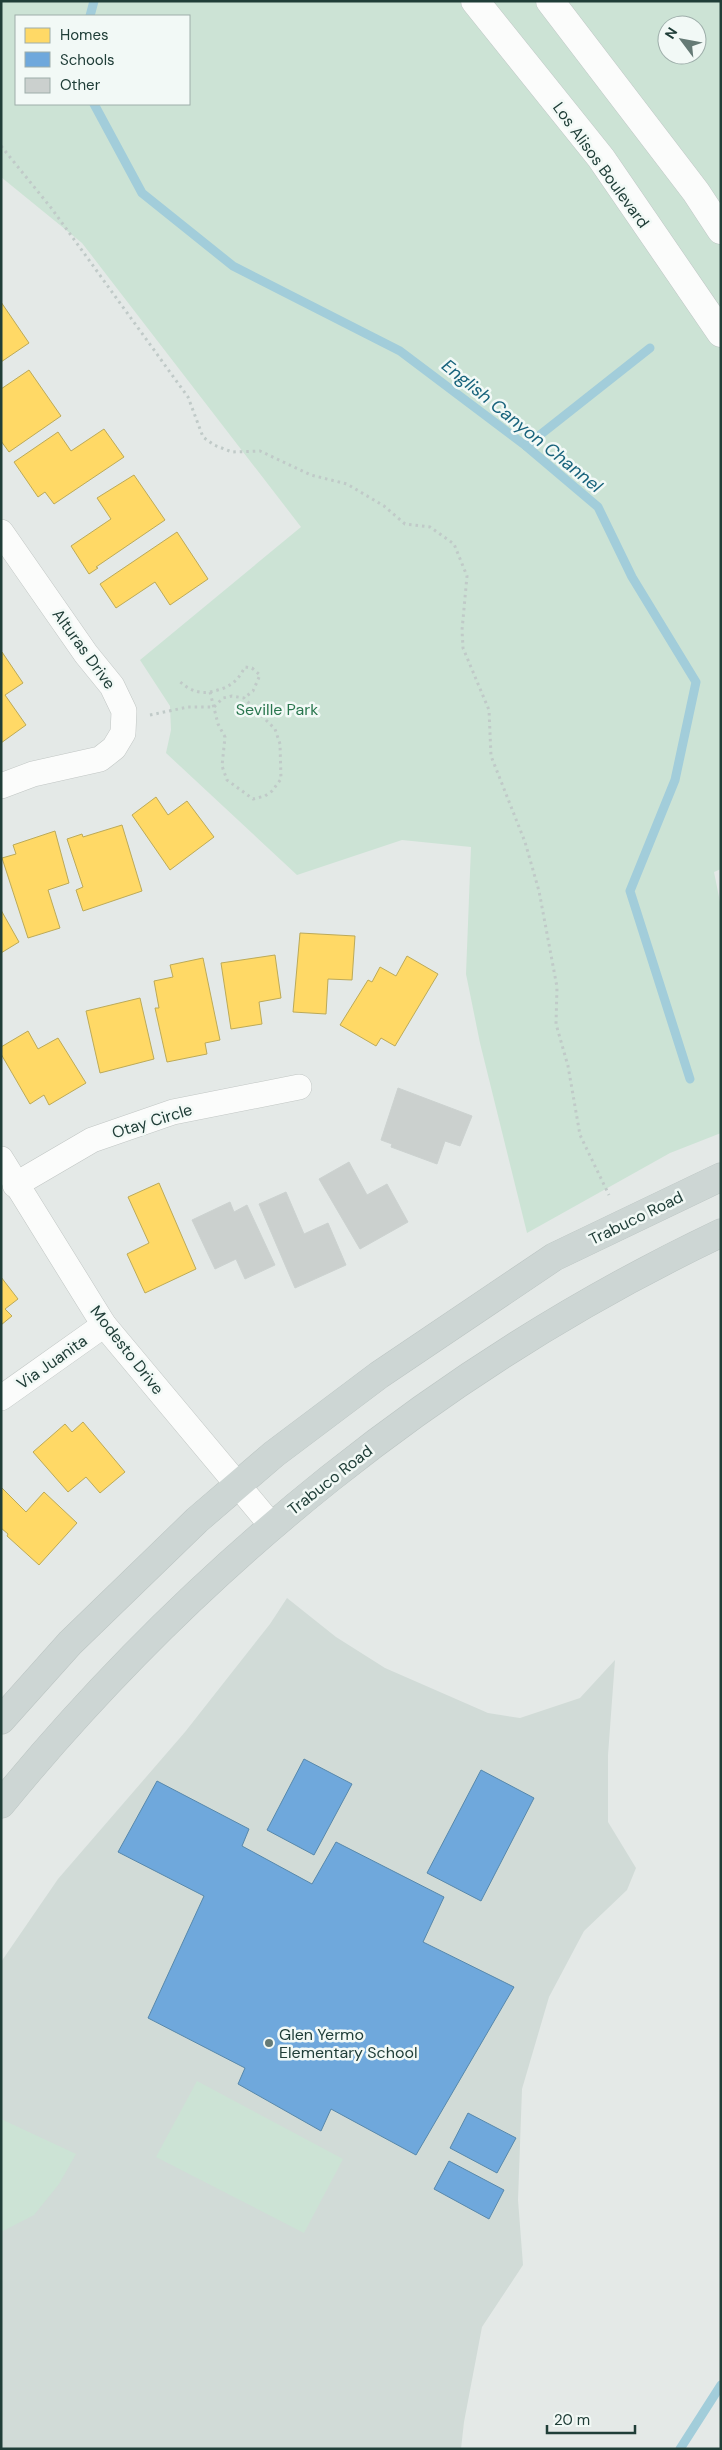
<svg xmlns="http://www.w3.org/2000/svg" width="722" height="2450" viewBox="0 0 722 2450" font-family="'DM Sans',sans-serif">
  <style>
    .built { fill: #d1dbd7 }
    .green { fill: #cce3d5; fill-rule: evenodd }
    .homes { fill: #ffd966; stroke: #bcaa58 }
    .schools { fill: #6fa8dc; stroke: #5788ab }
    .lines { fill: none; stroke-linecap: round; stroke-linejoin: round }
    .stream { stroke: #a2cdda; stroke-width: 9 }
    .building { fill: #cbd0ce; stroke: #ccd2d0 }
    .street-casing { stroke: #c1c6c4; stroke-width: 26 }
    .secondary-casing { stroke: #bfc7c5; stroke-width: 29 }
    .primary-casing { stroke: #bcc5c3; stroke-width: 29 }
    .path { stroke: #c0cac8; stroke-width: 3; stroke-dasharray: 2.5 4; stroke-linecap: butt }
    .street { stroke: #fbfcfb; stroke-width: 25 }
    .secondary { stroke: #fbfcfb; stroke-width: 28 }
    .primary { stroke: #cdd6d4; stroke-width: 28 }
    .poi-dot { fill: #657a75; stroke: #f2f9f6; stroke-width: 2 }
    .labels { text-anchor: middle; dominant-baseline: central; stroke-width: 5; stroke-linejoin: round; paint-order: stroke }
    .street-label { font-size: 16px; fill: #203e38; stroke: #f2f9f6 }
    .park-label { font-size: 16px; fill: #29764e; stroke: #f2f9f6 }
    .poi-label { font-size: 16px; fill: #203e38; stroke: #f2f9f6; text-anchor: start }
    .water-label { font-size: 18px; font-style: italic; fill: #18637c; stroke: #f2f9f6 }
  </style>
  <rect width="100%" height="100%" fill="#e4e9e7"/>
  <polygon class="built" points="287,1598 336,1637 385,1668 488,1713 520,1718 580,1698 615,1660 608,1755 608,1822 636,1868 627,1890 584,1931 549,1997 522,2089 518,2200 523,2265 482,2327 464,2422 461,2449 1,2449 1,1962 58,1879 185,1732 270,1624"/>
  <g class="green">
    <path d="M1,1H721V869L714,872L721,907V1133L670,1153L527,1233L480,1043L466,974L471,847L402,840L297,875L166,753L171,730L170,706L140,660L301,527L82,243L1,177ZM16,16H189V104H16ZM667,25H697V55H667Z"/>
    <polygon points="197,2081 343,2159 304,2233 156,2157"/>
    <polygon points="1,2119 76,2154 59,2184 34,2215 1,2232"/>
  </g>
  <g class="homes">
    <polygon points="1,302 29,343 1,362"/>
    <polygon points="29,370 61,416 9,452 1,441 1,389"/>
    <polygon points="104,429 124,457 54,504 45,492 38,497 14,462 58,432 71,451"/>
    <polygon points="134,475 165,520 96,567 98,568 89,574 71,546 111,519 97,498"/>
    <polygon points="177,532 208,579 170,605 155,582 116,608 100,584"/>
    <polygon points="2,652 23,683 5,695 26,725 1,743"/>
    <polygon points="156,797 168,815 187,801 214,837 170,870 132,815"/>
    <polygon points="122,825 142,891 83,911 76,890 83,887 67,839 82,834 83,837"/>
    <polygon points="55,831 69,883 48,890 60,928 28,938 2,858 16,854 13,845"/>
    <polygon points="1,910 19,942 1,953"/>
    <polygon points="300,933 355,936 352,980 328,979 326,1014 293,1012"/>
    <polygon points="275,955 281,998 259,1002 262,1024 231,1029 221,963"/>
    <polygon points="407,956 438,974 395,1046 381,1038 376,1046 340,1025 368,980 372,982 380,967 396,976"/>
    <polygon points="203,958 220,1040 205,1043 207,1054 167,1062 155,1008 159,1008 154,981 173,977 170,965"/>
    <polygon points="140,998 154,1059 100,1073 86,1011"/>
    <polygon points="28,1031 38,1049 58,1038 86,1083 49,1105 44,1095 30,1104 1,1054 1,1047"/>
    <polygon points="159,1183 196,1269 145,1293 127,1254 149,1243 128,1197"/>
    <polygon points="1,1277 18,1299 5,1309 12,1316 1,1325"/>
    <polygon points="83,1422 125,1472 100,1493 86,1477 68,1492 33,1452 65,1424 72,1432"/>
    <polygon points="1,1487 26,1512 44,1492 77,1523 39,1565 7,1536 8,1534 1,1528"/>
  </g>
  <g class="schools">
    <polygon points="304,1759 352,1784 314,1855 267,1830"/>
    <polygon points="481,1770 534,1798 481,1901 427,1873"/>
    <polygon points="157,1781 249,1829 242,1846 312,1884 336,1842 444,1897 423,1942 514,1987 416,2155 331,2109 321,2131 238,2084 245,2068 148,2018 204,1896 118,1852"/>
    <polygon points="468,2113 516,2138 497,2173 450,2148"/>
    <polygon points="449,2161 504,2190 489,2219 434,2189"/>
  </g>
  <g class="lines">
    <g class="stream">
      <polyline points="90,16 94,1"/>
      <polyline points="94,104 142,193 233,266 400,351 526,446 598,507 632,577 696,682 675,780 630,891 690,1079"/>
      <polyline points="526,446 650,348"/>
      <polyline points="680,2449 721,2385"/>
    </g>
  </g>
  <g class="building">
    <polygon points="398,1088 472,1116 460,1146 445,1141 437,1164 391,1147 392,1144 381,1140"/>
    <polygon points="349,1162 367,1195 387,1184 408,1222 360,1249 319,1179"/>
    <polygon points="286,1192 304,1234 328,1223 346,1265 295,1288 259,1204"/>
    <polygon points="230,1202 234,1212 247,1205 275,1265 245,1279 236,1259 215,1269 192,1220"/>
  </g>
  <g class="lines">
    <g class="street-casing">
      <g id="street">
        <polyline points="1,532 86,654 112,686 124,711 123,733 114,748 100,759 33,774 1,786"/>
        <polyline points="1,1159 104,1325 272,1526"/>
        <polyline points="15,1185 92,1140 173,1112 299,1087"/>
        <polyline points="1,1398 104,1325"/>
      </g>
    </g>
    <g class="secondary-casing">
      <g id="secondary">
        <polyline points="475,1 601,158 721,333"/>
        <polyline points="550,1 696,192 721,230"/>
      </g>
    </g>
    <g class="primary-casing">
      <g id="primary">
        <polyline points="1,1720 70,1643 197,1520 274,1454 379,1375 554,1257 721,1177"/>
        <path d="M1,1804C197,1565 441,1366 721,1233"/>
      </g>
    </g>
    <g class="path">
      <polyline points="1,146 52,209 188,397 203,437 214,445 232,452 260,451 311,475 347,484 384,506 405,524 430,527 454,544 467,576 462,630 463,648 489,710 491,756 525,842 539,891 557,987 556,1024 568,1066 580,1135 609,1195"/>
      <path d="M210,692C228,688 236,684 245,667L252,668L260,675L253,691L244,698"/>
      <path d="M150,715L188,707H214L223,698L232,696L244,698L275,729L280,744L281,779L272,791L265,796L253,799L227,780L222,766L225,737L218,724L210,692C197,694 188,689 178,680"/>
    </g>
    <use href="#street" class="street"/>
    <use href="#secondary" class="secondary"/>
    <use href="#primary" class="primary"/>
  </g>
  <circle class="poi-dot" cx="269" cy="2043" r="5"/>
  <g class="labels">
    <g class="street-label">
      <text transform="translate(601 165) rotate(54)">Los Alisos Boulevard</text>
      <text transform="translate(84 649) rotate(54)">Alturas Drive</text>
      <text transform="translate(152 1121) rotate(-17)">Otay Circle</text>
      <text transform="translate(636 1218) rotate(-26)">Trabuco Road</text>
      <text transform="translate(127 1350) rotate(52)">Modesto Drive</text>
      <text transform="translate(52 1362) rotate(-35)">Via Juanita</text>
      <text transform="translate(330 1480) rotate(-38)">Trabuco Road</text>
    </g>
    <g class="park-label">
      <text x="277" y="709">Seville Park</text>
    </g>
    <g class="poi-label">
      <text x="279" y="2034">Glen Yermo<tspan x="279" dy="18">Elementary School</tspan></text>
    </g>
    <g class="water-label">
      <text transform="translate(522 426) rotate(39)">English Canyon Channel</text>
    </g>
  </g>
  <rect width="722" height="2450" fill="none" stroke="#203e38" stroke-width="5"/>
  <rect x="15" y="15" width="175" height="90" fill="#f2f9f6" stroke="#9eaeaa"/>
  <rect x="25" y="28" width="25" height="15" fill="#ffd966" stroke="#9eaeaa"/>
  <text x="60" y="40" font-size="15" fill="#203e38">Homes</text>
  <rect x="25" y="52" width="25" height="15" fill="#6fa8dc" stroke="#9eaeaa"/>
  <text x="60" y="65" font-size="15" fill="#203e38">Schools</text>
  <rect x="25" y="78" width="25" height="15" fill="#cbd0ce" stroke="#9eaeaa"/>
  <text x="60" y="90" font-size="15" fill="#203e38">Other</text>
  <g transform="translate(682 40) rotate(302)"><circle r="24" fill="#f2f9f6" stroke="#9eaeaa"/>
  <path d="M0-4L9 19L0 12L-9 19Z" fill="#657a75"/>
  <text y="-8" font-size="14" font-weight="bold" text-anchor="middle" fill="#203e38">N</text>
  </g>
  <path d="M547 2425v8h88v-8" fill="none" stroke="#203e38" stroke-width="2.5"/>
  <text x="554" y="2425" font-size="15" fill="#203e38" stroke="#f2f9f6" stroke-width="4" paint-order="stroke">20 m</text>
</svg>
